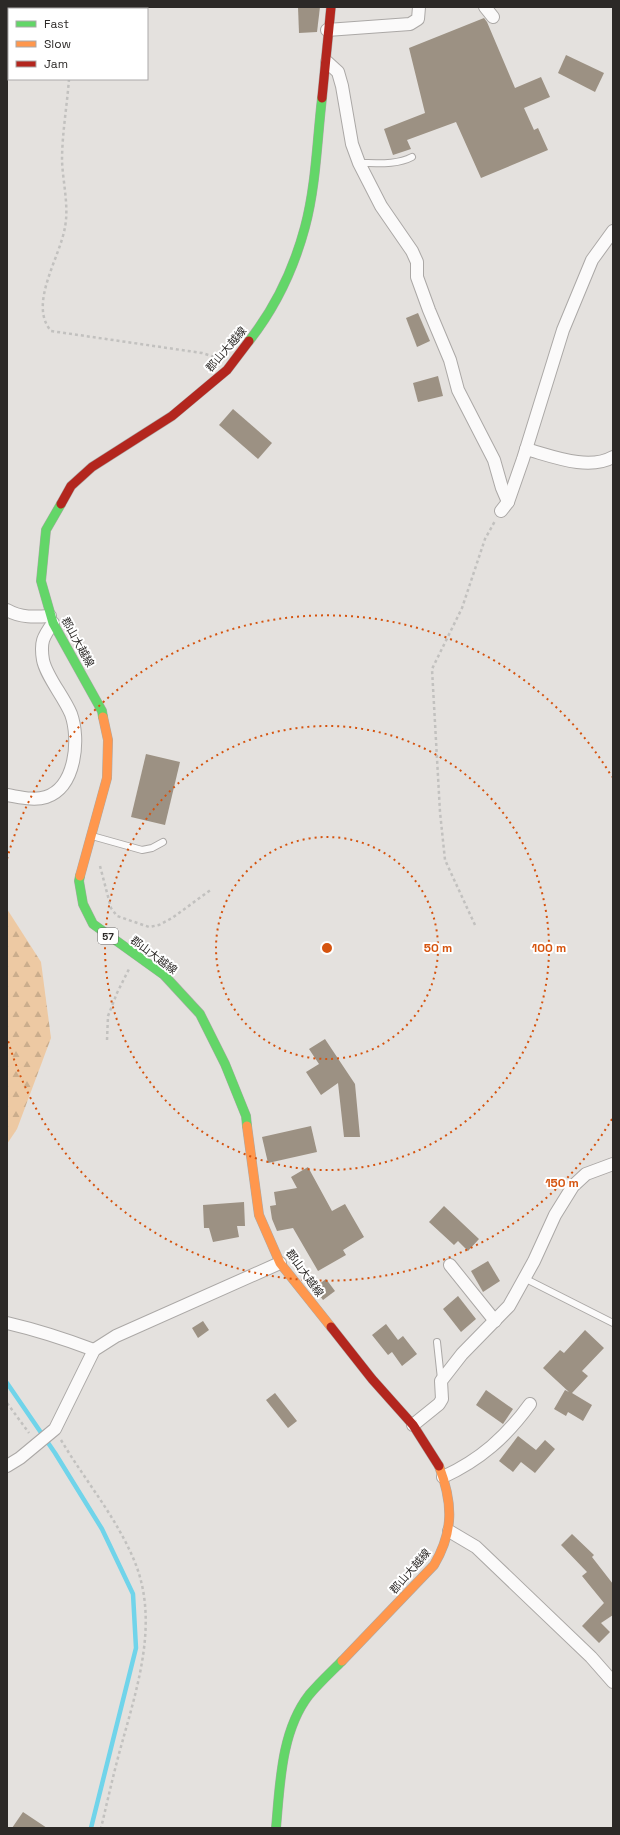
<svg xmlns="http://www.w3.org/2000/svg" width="620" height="1835" viewBox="0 0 620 1835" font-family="'Space Grotesk','Noto Sans JP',sans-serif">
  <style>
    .forest { fill: url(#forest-firs) }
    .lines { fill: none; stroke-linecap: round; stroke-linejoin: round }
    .stream { stroke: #70d4ea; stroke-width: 4.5 }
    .building { fill: #9c9183 }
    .lane-casing { stroke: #aba8a6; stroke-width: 8 }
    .street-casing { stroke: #aba8a6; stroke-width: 14 }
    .fast-casing { stroke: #aba8a6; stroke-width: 10 }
    .slow-casing { stroke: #aba8a6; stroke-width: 10 }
    .jam-casing { stroke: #aba8a6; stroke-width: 10 }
    .path { stroke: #c2c1bf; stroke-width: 2.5; stroke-dasharray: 3 3; stroke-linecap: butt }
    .lane { stroke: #fbfafa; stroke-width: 6 }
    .street { stroke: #fbfafa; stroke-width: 12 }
    .fast { stroke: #63d668; stroke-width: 9 }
    .slow { stroke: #ff974d; stroke-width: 9 }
    .jam { stroke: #b3261e; stroke-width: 9 }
    .ring { fill: none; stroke: #d5540f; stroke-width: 2; stroke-dasharray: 2 4 }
    .labels { text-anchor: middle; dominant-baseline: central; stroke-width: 4; stroke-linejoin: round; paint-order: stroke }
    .shield { fill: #fff; stroke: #6b6968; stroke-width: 1 }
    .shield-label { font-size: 10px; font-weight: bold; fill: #2c2927 }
    .street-label { font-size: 11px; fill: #2c2927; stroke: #fff }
    .centre { fill: #d5540f; stroke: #fff; stroke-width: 2 }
    .ring-label { font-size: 12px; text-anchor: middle; font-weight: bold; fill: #d5540f; stroke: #fff; stroke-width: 4; stroke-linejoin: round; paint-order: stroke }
  </style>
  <defs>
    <pattern id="forest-firs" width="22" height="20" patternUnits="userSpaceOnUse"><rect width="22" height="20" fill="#edc9a3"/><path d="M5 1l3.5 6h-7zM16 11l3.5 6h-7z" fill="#cbad8c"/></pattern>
  </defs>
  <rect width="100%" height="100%" fill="#e4e1de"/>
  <polygon class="forest" points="7,909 41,962 51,1038 17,1129 7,1144"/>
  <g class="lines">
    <polyline class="stream" points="7,1383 55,1453 102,1529 133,1594 136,1648 91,1828"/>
  </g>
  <g class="building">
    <polygon points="298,7 320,7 317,32 299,33"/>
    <polygon points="484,18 487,22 515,88 541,77 550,97 524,108 534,130 538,128 548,150 481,178 456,122 407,140 411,149 393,155 384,129 425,113 409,48"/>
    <polygon points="566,55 604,73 595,92 558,73"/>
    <polygon points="418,313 430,341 417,347 406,318"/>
    <polygon points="438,376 443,396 418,402 413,383"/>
    <polygon points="233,409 272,443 258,459 219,425"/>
    <polygon points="146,754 180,762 165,825 131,817"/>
    <polygon points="325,1039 355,1084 360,1137 344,1137 338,1083 321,1095 306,1072 319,1064 309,1049"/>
    <polygon points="311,1126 317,1152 268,1163 262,1137"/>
    <polygon points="308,1167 332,1211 345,1204 364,1237 343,1250 346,1255 318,1271 293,1228 277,1231 272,1219 270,1206 276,1205 274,1192 297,1188 291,1177"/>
    <polygon points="244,1202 245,1226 237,1226 239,1237 213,1242 209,1228 204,1228 203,1205"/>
    <polygon points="444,1206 479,1239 468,1251 458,1241 454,1245 429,1222"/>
    <polygon points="488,1261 500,1281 483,1292 471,1271"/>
    <polygon points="326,1279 335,1291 323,1300 314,1288"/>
    <polygon points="458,1296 476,1319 461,1332 443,1309"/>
    <polygon points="203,1321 209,1330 198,1338 192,1328"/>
    <polygon points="386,1324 398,1340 403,1336 417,1354 402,1366 392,1352 388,1355 372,1335"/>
    <polygon points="585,1330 604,1348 582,1371 588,1376 572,1393 592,1405 583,1421 568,1412 566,1416 554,1409 565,1390 569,1392 543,1368 560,1350 564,1353"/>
    <polygon points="486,1390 513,1409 503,1424 476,1405"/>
    <polygon points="275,1393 297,1421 288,1428 266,1400"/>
    <polygon points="518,1436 536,1450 545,1440 555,1449 535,1473 521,1462 513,1472 499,1461"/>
    <polygon points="572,1534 594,1555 592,1557 613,1584 613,1615 601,1623 610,1632 599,1643 582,1626 604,1603 582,1576 587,1572 561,1545"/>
    <polygon points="23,1812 47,1828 12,1828"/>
  </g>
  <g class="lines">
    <g class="lane-casing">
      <g id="lane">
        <path d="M359,163C377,163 397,165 412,157"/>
        <polyline points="92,836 142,850 152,848 163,842"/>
        <polyline points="524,1278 613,1323"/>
        <polyline points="437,1342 441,1379"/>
      </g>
    </g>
    <g class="street-casing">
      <g id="street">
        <polyline points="485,7 493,17"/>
        <polyline points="327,30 410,24 418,19 419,7"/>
        <polyline points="327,62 338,72 342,86 352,144 359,163 381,206 412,251 417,262 417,277 429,310 450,360 458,390 494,460 502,488 508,502"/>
        <path d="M526,449C552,456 588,471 613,457"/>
        <polyline points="501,511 508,502 523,459 563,330 592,260 613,231"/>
        <path d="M7,610C21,618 35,617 50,616"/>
        <path d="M7,795C20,797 34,801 46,797C76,787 80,739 71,714C64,697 46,676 43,660C40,642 43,637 53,623"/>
        <polyline points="450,1265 495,1321"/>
        <path d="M7,1323C37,1330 65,1339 94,1350"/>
        <polyline points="413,1425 439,1404 442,1399 441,1381 462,1354 509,1306 534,1261 555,1215 573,1186 586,1174 613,1164"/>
        <polyline points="7,1466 20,1458 55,1429 94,1350 116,1336 280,1263"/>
        <path d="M443,1477C480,1460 506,1437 530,1404"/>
        <polyline points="449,1531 476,1547 591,1657 613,1682"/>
      </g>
    </g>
    <g class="fast-casing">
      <g id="fast">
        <path d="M249,341C275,308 294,268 305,227C316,186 317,141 322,98"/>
        <polyline points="61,504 46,530 41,581 53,623 102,711 103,717"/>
        <polyline points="80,876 79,881 83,904 93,924 164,975 200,1014 225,1064 246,1116 247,1126"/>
        <path d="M276,1828C280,1784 281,1731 309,1695C319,1683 331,1672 342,1661"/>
      </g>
    </g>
    <g class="slow-casing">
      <g id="slow">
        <polyline points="80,876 107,778 108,740 103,717"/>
        <polyline points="247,1126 259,1215 280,1263 331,1327"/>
        <path d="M342,1661L434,1565C454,1531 453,1503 439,1466"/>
      </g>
    </g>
    <g class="jam-casing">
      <g id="jam">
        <polyline points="322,98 331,7"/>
        <polyline points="61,504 71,486 92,467 172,416 227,370 249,341"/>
        <polyline points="331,1327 372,1379 413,1425 439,1466"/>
      </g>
    </g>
    <g class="path">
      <polyline points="75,9 76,7"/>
      <path d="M69,79C67,106 62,134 62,161C63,183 69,206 65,227C60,258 28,304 51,331L202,353L218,358"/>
      <polyline points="100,866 111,908 117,916 149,927 159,925 172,918 212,889"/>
      <polyline points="475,925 445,860 440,812 432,669 462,608 485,539 495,521"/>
      <polyline points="107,1040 108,1016 117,993 129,969"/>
      <polyline points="7,1403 29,1433"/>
      <path d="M61,1440C86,1482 118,1519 136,1565C158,1623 138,1685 122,1743C114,1771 108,1799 101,1828"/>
    </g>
    <use href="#lane" class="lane"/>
    <use href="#street" class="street"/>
    <use href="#fast" class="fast"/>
    <use href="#slow" class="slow"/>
    <use href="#jam" class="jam"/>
  </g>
  <g class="ring">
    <circle cx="327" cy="948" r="111"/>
    <circle cx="327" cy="948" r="222"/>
    <path d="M612 1119A332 332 0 0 1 7 1037M7 859A332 332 0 0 1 612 777"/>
  </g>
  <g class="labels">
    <rect class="shield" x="98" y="928" width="20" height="16" rx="3"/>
    <g class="shield-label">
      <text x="108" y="936">57</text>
    </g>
    <g class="street-label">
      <text transform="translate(226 349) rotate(-49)">郡山大越線</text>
      <text transform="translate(78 642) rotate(61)">郡山大越線</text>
      <text transform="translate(154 955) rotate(37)">郡山大越線</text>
      <text transform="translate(305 1273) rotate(54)">郡山大越線</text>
      <text transform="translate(410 1571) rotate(-49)">郡山大越線</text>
    </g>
  </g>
  <circle cx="327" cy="948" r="6" class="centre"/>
  <g class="ring-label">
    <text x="438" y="952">50 m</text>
    <text x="549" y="952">100 m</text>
    <text x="562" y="1187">150 m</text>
  </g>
  <rect width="620" height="1835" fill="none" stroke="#2c2927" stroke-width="16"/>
  <rect x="8" y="8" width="140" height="72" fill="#ffffff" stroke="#aba9a9"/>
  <rect x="16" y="21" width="20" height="6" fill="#63d668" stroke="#aba9a9"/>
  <text x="44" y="28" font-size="12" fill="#2c2927">Fast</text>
  <rect x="16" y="41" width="20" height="6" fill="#ff974d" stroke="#aba9a9"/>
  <text x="44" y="48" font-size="12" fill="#2c2927">Slow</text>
  <rect x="16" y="61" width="20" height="6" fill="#b3261e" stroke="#aba9a9"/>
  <text x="44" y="68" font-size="12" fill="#2c2927">Jam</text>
</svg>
